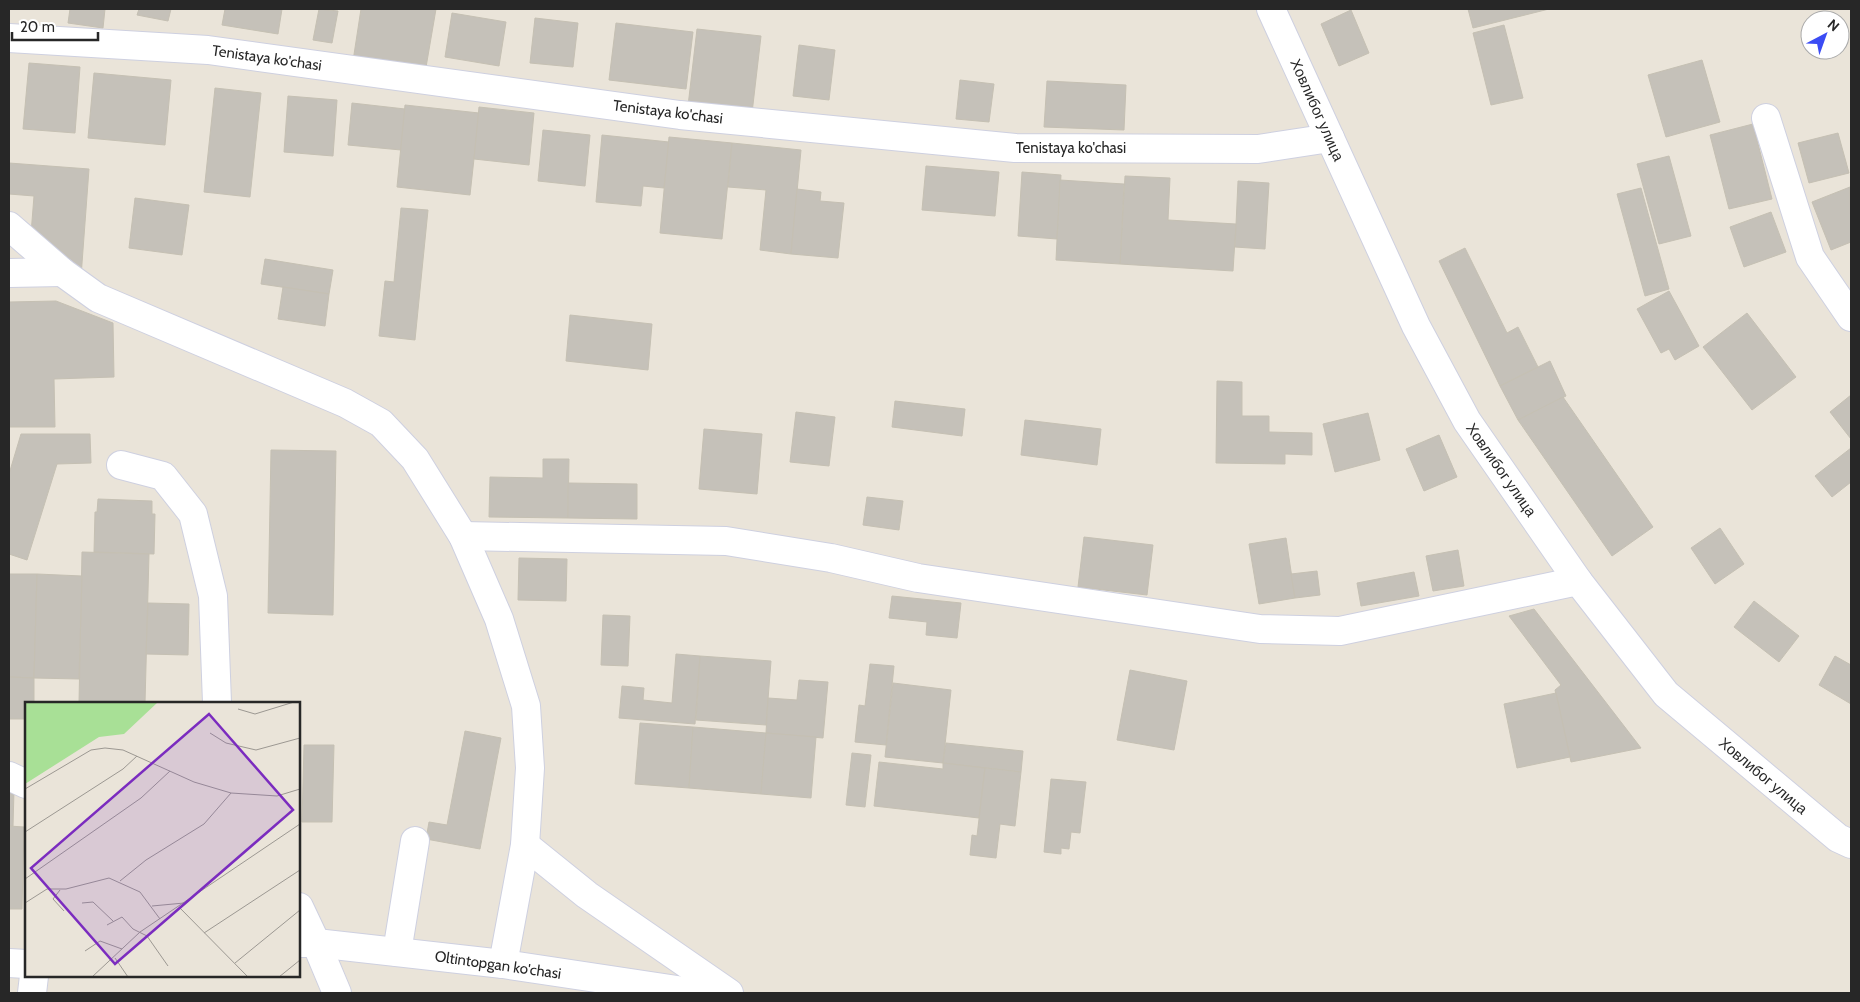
<svg xmlns="http://www.w3.org/2000/svg" width="1860" height="1002" viewBox="0 0 1860 1002" font-family="Cabin,sans-serif">
  <style>
    .building { fill: #c5c1b9; stroke: #c5c0b3 }
    .lines { fill: none; stroke-linecap: round; stroke-linejoin: round }
    .minor-casing { stroke: #ced0e0; stroke-width: 30 }
    .minor { stroke: #fff; stroke-width: 28 }
    .labels { text-anchor: middle; dominant-baseline: central; stroke-width: 5; stroke-linejoin: round; paint-order: stroke }
    .street-label { font-size: 15px; fill: #272727; stroke: #fff }
    .inset-road { fill: none; stroke: #9c9892; stroke-width: 1 }
    .view { fill: #7b2cbf; fill-opacity: 0.15; stroke: #7b2cbf; stroke-width: 2.5 }
    .inset-edge { fill: none; stroke: #272727; stroke-width: 2.5 }
  </style>
  <rect width="100%" height="100%" fill="#eae4d9"/>
  <g class="building">
    <polygon points="70,9 105,9 103,28 68,23"/>
    <polygon points="139,9 171,9 168,21 137,15"/>
    <polygon points="225,9 282,9 278,34 222,25"/>
    <polygon points="319,9 338,11 332,43 313,40"/>
    <polygon points="361,9 436,9 425,73 353,61"/>
    <polygon points="1468,9 1549,9 1473,28"/>
    <polygon points="1351,10 1369,53 1339,66 1321,24"/>
    <polygon points="452,13 506,22 499,66 445,57"/>
    <polygon points="535,18 578,23 573,67 530,63"/>
    <polygon points="616,23 693,32 686,89 609,80"/>
    <polygon points="1504,25 1523,98 1491,105 1473,33"/>
    <polygon points="697,29 761,36 752,113 688,106"/>
    <polygon points="799,45 835,50 829,100 793,96"/>
    <polygon points="1702,60 1720,122 1666,137 1648,75"/>
    <polygon points="29,63 80,67 75,133 23,129"/>
    <polygon points="94,73 171,80 165,145 88,138"/>
    <polygon points="960,80 994,84 989,122 956,119"/>
    <polygon points="1047,81 1126,85 1124,130 1044,127"/>
    <polygon points="215,88 261,93 250,197 204,192"/>
    <polygon points="288,96 337,100 333,156 284,152"/>
    <polygon points="352,103 405,109 401,150 348,145"/>
    <polygon points="405,105 479,113 470,195 397,187"/>
    <polygon points="479,107 534,113 529,165 474,159"/>
    <polygon points="1753,124 1772,199 1729,209 1710,135"/>
    <polygon points="543,130 590,135 585,186 538,181"/>
    <polygon points="1838,133 1849,173 1809,183 1798,143"/>
    <polygon points="602,135 669,142 664,188 643,186 641,206 596,202"/>
    <polygon points="669,137 732,143 722,239 660,233"/>
    <polygon points="732,143 801,150 791,254 760,250 766,190 728,187"/>
    <polygon points="1669,156 1691,236 1659,244 1637,164"/>
    <polygon points="9,163 89,169 81,277 31,234 34,196 9,194"/>
    <polygon points="926,166 999,172 995,216 922,210"/>
    <polygon points="1022,172 1061,175 1057,239 1018,236"/>
    <polygon points="1125,176 1170,178 1168,220 1236,224 1233,271 1120,264"/>
    <polygon points="1060,180 1124,184 1120,264 1056,260"/>
    <polygon points="1238,181 1269,183 1265,249 1235,247"/>
    <polygon points="1850,187 1851,242 1831,250 1812,202"/>
    <polygon points="1641,188 1669,289 1645,296 1617,194"/>
    <polygon points="797,189 821,192 820,201 844,203 838,258 791,254"/>
    <polygon points="135,198 189,205 182,255 129,248"/>
    <polygon points="401,208 428,210 415,340 379,336 385,281 394,282"/>
    <polygon points="1771,212 1786,252 1744,267 1730,227"/>
    <polygon points="1465,248 1507,333 1518,327 1538,367 1500,386 1439,261"/>
    <polygon points="265,259 333,270 329,294 261,284"/>
    <polygon points="283,287 329,294 325,326 278,319"/>
    <polygon points="1669,291 1699,346 1675,360 1669,349 1661,353 1637,309"/>
    <polygon points="56,301 113,323 114,377 54,379 55,427 9,427 9,302"/>
    <polygon points="1747,313 1796,377 1752,410 1703,347"/>
    <polygon points="570,315 652,324 648,370 566,361"/>
    <polygon points="1550,361 1566,396 1518,420 1500,386"/>
    <polygon points="1217,381 1242,382 1242,416 1269,416 1269,432 1312,433 1312,455 1285,454 1285,464 1216,463"/>
    <polygon points="1851,395 1851,439 1830,412"/>
    <polygon points="1563,397 1653,527 1612,556 1518,420"/>
    <polygon points="895,401 965,409 962,436 892,427"/>
    <polygon points="796,412 835,417 829,466 790,462"/>
    <polygon points="1368,413 1380,460 1335,472 1323,424"/>
    <polygon points="1025,420 1101,429 1097,465 1021,455"/>
    <polygon points="704,429 762,434 757,494 699,489"/>
    <polygon points="21,434 90,434 91,463 57,464 27,560 9,554 9,474"/>
    <polygon points="1439,435 1457,477 1424,491 1406,449"/>
    <polygon points="1851,448 1851,482 1832,497 1815,476"/>
    <polygon points="271,450 336,451 333,615 268,613"/>
    <polygon points="543,459 569,459 568,518 489,517 490,477 543,478"/>
    <polygon points="568,483 637,484 637,519 568,518"/>
    <polygon points="867,497 903,501 899,530 863,525"/>
    <polygon points="98,499 152,501 152,514 155,514 154,554 94,552 95,512 97,512"/>
    <polygon points="1720,528 1744,564 1715,584 1691,548"/>
    <polygon points="1084,537 1153,545 1147,595 1078,587"/>
    <polygon points="1286,538 1295,598 1259,604 1249,544"/>
    <polygon points="1458,550 1464,586 1433,591 1426,556"/>
    <polygon points="82,552 149,554 145,703 79,703"/>
    <polygon points="519,558 567,559 566,601 518,600"/>
    <polygon points="1317,571 1320,595 1295,598 1291,574"/>
    <polygon points="1414,572 1419,596 1361,606 1357,583"/>
    <polygon points="9,574 37,574 34,678 9,677"/>
    <polygon points="37,574 82,576 79,679 34,678"/>
    <polygon points="892,596 961,603 957,638 926,635 927,622 889,618"/>
    <polygon points="1754,601 1799,636 1779,662 1734,627"/>
    <polygon points="148,603 189,604 188,655 146,654"/>
    <polygon points="1534,609 1641,748 1571,762 1555,690 1561,685 1509,616"/>
    <polygon points="603,615 630,616 628,666 601,665"/>
    <polygon points="676,654 700,656 695,724 619,718 622,686 644,688 643,700 672,703"/>
    <polygon points="700,656 771,661 766,725 696,720"/>
    <polygon points="1835,656 1851,665 1851,704 1819,685"/>
    <polygon points="870,664 894,666 886,745 855,742 859,705 865,706"/>
    <polygon points="1130,670 1187,681 1174,750 1117,740"/>
    <polygon points="9,677 34,678 34,703 26,703 26,719 9,719"/>
    <polygon points="799,680 828,682 823,738 766,733 768,698 797,700"/>
    <polygon points="893,683 951,690 943,763 885,757"/>
    <polygon points="1556,693 1570,757 1517,768 1504,704"/>
    <polygon points="640,723 693,727 689,788 635,784"/>
    <polygon points="693,727 766,733 761,794 689,788"/>
    <polygon points="465,731 501,738 480,849 426,839 429,822 447,825"/>
    <polygon points="766,733 816,737 811,798 761,794"/>
    <polygon points="946,743 1023,751 1021,772 943,763"/>
    <polygon points="304,745 334,745 332,822 302,822"/>
    <polygon points="852,753 871,755 865,807 846,805"/>
    <polygon points="879,762 943,769 943,763 985,768 979,818 874,806"/>
    <polygon points="985,768 1021,772 1015,826 1000,824 996,858 970,855 972,835 977,836"/>
    <polygon points="1051,779 1086,782 1080,833 1071,832 1069,849 1061,848 1061,854 1044,852"/>
    <polygon points="9,790 14,790 13,826 9,826"/>
    <polygon points="9,826 24,827 22,909 9,909"/>
  </g>
  <g class="lines">
    <g class="minor-casing">
      <g id="minor">
        <polyline points="1271,9 1416,326 1467,421 1578,581 1666,694 1838,838 1851,844"/>
        <polyline points="9,38 208,50 680,115 1015,148 1258,149 1330,138"/>
        <polyline points="1766,118 1810,257 1851,317"/>
        <polyline points="9,226 62,272 98,298 345,403 381,423 415,459 463,536 499,619 526,706 530,768 525,845 503,964"/>
        <polyline points="9,273 62,272"/>
        <polyline points="121,465 163,476 193,514 213,596 217,703"/>
        <polyline points="463,536 726,541 831,558 918,578 1260,629 1340,631 1578,581"/>
        <polyline points="9,776 26,784"/>
        <polyline points="525,845 587,895 729,993"/>
        <polyline points="299,907 316,943 337,993"/>
        <polyline points="299,943 316,943 503,964 697,993"/>
        <polyline points="397,952 415,841"/>
        <polyline points="9,963 26,964"/>
        <polyline points="32,993 34,976"/>
      </g>
    </g>
    <use href="#minor" class="minor"/>
  </g>
  <g class="labels">
    <g class="street-label">
      <text transform="translate(267 58) rotate(8)">Tenistaya ko'chasi</text>
      <text transform="translate(1317 110) rotate(66)">Ховлибог улица</text>
      <text transform="translate(668 112) rotate(7)">Tenistaya ko'chasi</text>
      <text x="1071" y="148">Tenistaya ko'chasi</text>
      <text transform="translate(1501 470) rotate(55)">Ховлибог улица</text>
      <text transform="translate(1763 776) rotate(40)">Ховлибог улица</text>
      <text transform="translate(498 965) rotate(8)">Oltintopgan ko'chasi</text>
    </g>
  </g>
  <g transform="translate(25 702)">
    <rect width="275" height="275" fill="#eae4d9"/>
    <path d="M0,0H133L99,32L74,35L0,82Z" fill="#a8e096"/>
    <path class="inset-road" d="M213,7L230,12L269,0M185,31L201,41L231,48L275,36M0,87L66,48L80,46L98,48L169,80L206,91L252,94L275,87M0,130L98,67L112,54M0,177L116,96L145,69M95,179L121,158L179,122L206,91M35,188L28,197L39,209M0,201L22,187H41L84,176L115,190L135,217M57,201L68,200L88,219M127,204L159,201M154,205L223,275M82,223L97,215L108,227L122,234L143,264M179,231L275,168M60,249L75,239L97,247M90,256L103,275M210,261L275,208M67,275L115,230L275,122M254,275L275,258"/>
    <path class="view" d="M184,12L268,108L90,262L6,166Z"/>
    <rect width="275" height="275" class="inset-edge"/>
  </g>
  <rect width="1860" height="1002" fill="none" stroke="#272727" stroke-width="20"/>
  <g transform="translate(1825 35) rotate(41)"><circle r="24" fill="#ffffff" stroke="#a9a9a9"/>
  <path d="M0-4L9 19L0 12L-9 19Z" fill="#3b4cf4"/>
  <text y="-8" font-size="14" font-weight="bold" text-anchor="middle" fill="#272727">N</text>
  </g>
  <path d="M12 32v8h86v-8" fill="none" stroke="#272727" stroke-width="2.5"/>
  <text x="20" y="32" font-size="15" fill="#272727" stroke="#ffffff" stroke-width="4" paint-order="stroke">20 m</text>
</svg>
